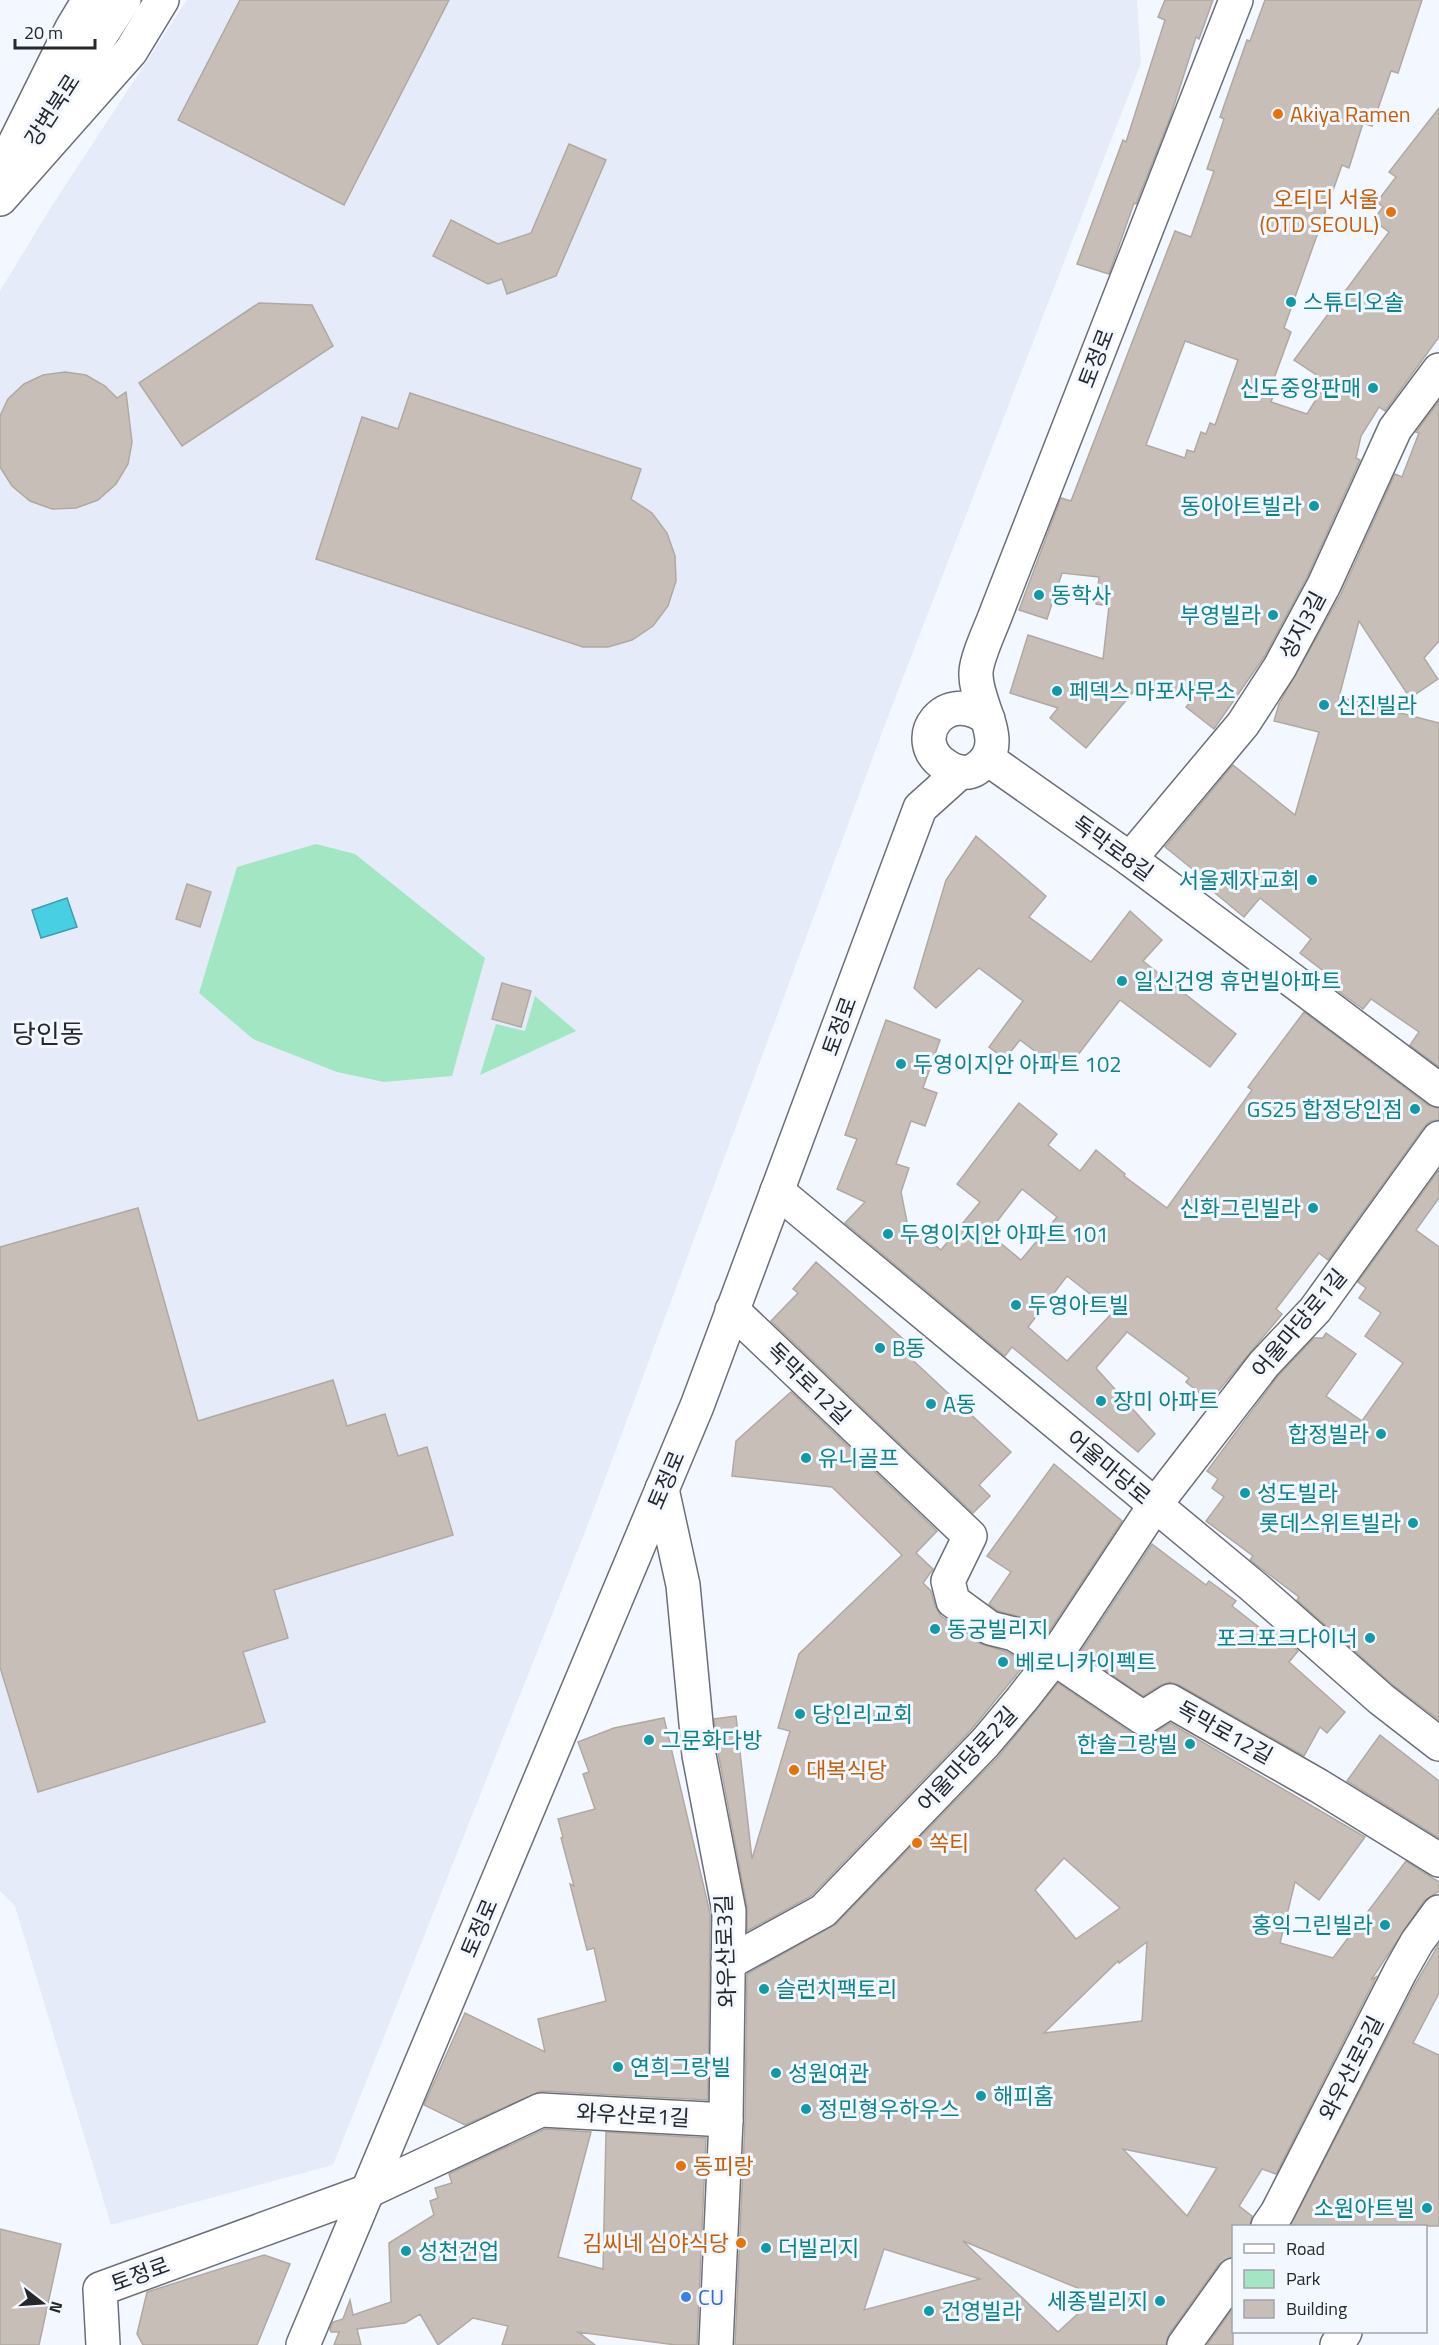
<svg xmlns="http://www.w3.org/2000/svg" width="1439" height="2345" viewBox="0 0 1439 2345" font-family="'Titillium Web','Noto Sans KR',sans-serif">
  <style>
    .built { fill: #e6ebf9 }
    .green { fill: #a2e6c3 }
    .water { fill: #49cfe3; stroke: #3e9dac; stroke-width: 1.5 }
    .building { fill: #c7bfb7; stroke: #b0a9a1; stroke-width: 1.5; fill-rule: evenodd }
    .lines { fill: none; stroke-linecap: round; stroke-linejoin: round }
    .minor-casing { stroke: #6c6f78; stroke-width: 36 }
    .highway-casing { stroke: #6c6f78; stroke-width: 36 }
    .minor { stroke: #fff; stroke-width: 33 }
    .highway { stroke: #fff; stroke-width: 33 }
    .food-dot { fill: #e8710a; stroke: #f3f7ff; stroke-width: 2 }
    .culture-dot { fill: #0f9aa8; stroke: #f3f7ff; stroke-width: 2 }
    .shop-dot { fill: #3f7fe0; stroke: #f3f7ff; stroke-width: 2 }
    .labels { text-anchor: middle; dominant-baseline: central; stroke-width: 6; stroke-linejoin: round; paint-order: stroke }
    .street-label { font-size: 22px; fill: #26282c; stroke: #f3f7ff }
    .food-label { font-size: 22px; fill: #c56008; stroke: #f3f7ff; text-anchor: start }
    .culture-label { font-size: 22px; fill: #0d838f; stroke: #f3f7ff; text-anchor: start }
    .shop-label { font-size: 22px; fill: #366cbe; stroke: #f3f7ff; text-anchor: start }
    .quarter-label { font-size: 26px; fill: #26282c; stroke: #f3f7ff }
  </style>
  <rect width="100%" height="100%" fill="#f3f7ff"/>
  <polygon class="built" points="187,0 1137,0 1141,63 889,714 592,1514 333,2165 111,2225 15,1906 0,1891 0,291 53,204"/>
  <g class="green">
    <polygon points="316,844 355,854 485,958 452,1076 384,1082 337,1072 253,1039 199,993 237,867"/>
    <polygon points="535,996 576,1031 480,1075 496,1024 525,1031"/>
  </g>
  <polygon class="water" points="67,898 77,927 41,938 32,910"/>
  <g class="building">
    <polygon points="240,0 449,0 344,205 178,120"/>
    <polygon points="1165,0 1213,0 1199,39 1196,37 1170,118 1136,204 1134,203 1109,274 1077,264 1123,140 1126,142 1165,20 1158,17"/>
    <path d="M1265,0H1422L1398,73L1391,71L1372,126L1363,123L1349,168L1342,165L1284,328L1291,332L1269,392L1274,394L1271,402L1307,414L1327,382L1294,360L1389,232L1373,220L1383,207L1377,202L1396,177L1389,172L1439,108V337L1385,411L1379,407L1361,436L1356,458L1360,460L1307,577L1264,657L1214,729L1186,707L1196,694L1139,685L1086,748L1050,718L1058,708L1010,693L1028,635L1103,659L1109,606L1096,604L1099,577L1062,573L1047,619L1019,610L1061,498L1071,501L1175,231L1191,237L1214,171L1207,169L1224,119L1220,117L1247,40L1250,41ZM1185,341L1238,360L1215,425L1210,423L1206,434L1201,432L1194,452L1187,450L1185,458L1146,445Z"/>
    <polygon points="569,144 606,160 556,276 507,294 502,279 488,284 433,256 451,220 498,244 531,233"/>
    <polygon points="259,303 312,305 333,346 182,446 139,383"/>
    <polygon points="65,372 86,375 105,386 117,398 126,392 132,442 128,464 116,484 98,500 76,508 52,509 30,501 12,486 0,467 0,416 8,399 24,384 43,375"/>
    <polygon points="410,393 641,469 631,499 652,513 667,533 675,556 676,581 668,606 653,626 632,640 608,647 583,647 316,559 362,417 398,429"/>
    <polygon points="1439,401 1439,641 1424,658 1438,679 1410,698 1359,621 1339,697 1439,723 1439,1067 1410,1045 1419,1032 1371,999 1363,1009 1326,982 1330,976 1300,953 1311,939 1260,898 1244,917 1203,883 1206,880 1165,847 1233,765 1295,815 1319,732 1274,721 1279,704 1341,594 1395,474 1402,477 1419,433 1416,432"/>
    <polygon points="976,836 1046,896 1029,917 1091,962 1130,911 1162,940 1143,961 1236,1034 1210,1067 1120,1000 1064,1073 1020,1040 1005,1059 989,1047 1023,1001 979,968 936,1008 914,988 946,880"/>
    <polygon points="187,884 211,892 200,927 176,919"/>
    <polygon points="502,983 531,991 521,1027 492,1019"/>
    <path d="M1304,1012L1428,1105L1439,1108V1120L1431,1121L1424,1127L1328,1260L1319,1253L1276,1309L1282,1314L1210,1401L1186,1382L1189,1378L1127,1332L1096,1368L1155,1434L1138,1452L1012,1347L1005,1356L845,1223L865,1202L837,1189L857,1139L845,1135L886,1020L940,1040L923,1088L937,1093L925,1126L911,1121L896,1164L909,1168L901,1192L907,1222L941,1250L980,1202L957,1184L1019,1103L1057,1134L1048,1145L1080,1171L1096,1150L1125,1174L1124,1176L1167,1208L1252,1090L1248,1087ZM1022,1189L1057,1217L1021,1260L988,1233ZM1067,1276L1113,1312L1067,1361L1028,1327Z"/>
    <polygon points="1439,1170 1439,1198 1416,1230 1439,1247 1439,1720 1393,1685 1297,1600 1299,1597 1250,1560 1253,1556 1206,1521 1224,1497 1212,1488 1218,1479 1207,1471 1278,1376 1314,1338 1323,1338 1326,1333 1356,1354 1326,1396 1362,1421 1403,1363 1365,1336 1381,1313 1359,1298 1366,1288 1358,1282"/>
    <polygon points="138,1208 198,1421 333,1380 347,1426 385,1414 398,1456 427,1447 453,1535 274,1590 288,1638 243,1652 265,1722 38,1792 0,1667 0,1247"/>
    <polygon points="816,1262 910,1345 904,1352 1011,1452 979,1485 990,1496 973,1513 771,1321 798,1293 793,1289"/>
    <polygon points="791,1392 937,1531 916,1553 933,1569 923,1583 931,1591 935,1606 941,1616 979,1643 1007,1652 1026,1663 971,1730 811,1896 747,1931 747,1907 718,1752 714,1719 736,1716 752,1859 790,1731 778,1728 799,1654 902,1555 832,1487 732,1476 736,1441"/>
    <polygon points="1054,1464 1122,1521 1048,1633 1024,1618 998,1611 989,1604 1011,1572 987,1556"/>
    <polygon points="1152,1544 1206,1585 1209,1581 1236,1601 1232,1606 1269,1635 1274,1629 1298,1651 1289,1662 1345,1712 1327,1733 1320,1727 1304,1756 1179,1685 1170,1682 1161,1685 1143,1696 1080,1653"/>
    <path d="M1058,1683L1133,1734L1143,1737L1152,1734L1170,1723L1365,1837L1319,1900L1295,1882L1280,1943L1333,1958L1406,1861L1439,1882V1891L1424,1901L1371,1980L1376,1977L1276,2174L1262,2169L1239,2206L1252,2216L1250,2226H1233V2257L1219,2264L1169,2334L1166,2345H735L745,2121L747,1974L836,1924L999,1756ZM1064,1858L1120,1908L1076,1939L1035,1890ZM1147,1942L1142,2021L1044,2033L1118,1961L1119,1963ZM1123,2149L1217,2168L1187,2216ZM963,2241L1097,2296L1058,2332ZM884,2249L980,2279L864,2310Z"/>
    <polygon points="664,1718 710,1913 708,2100 541,2091 465,2125 424,2105 465,2013 545,2052 538,2019 606,2001 594,1948 587,1950 570,1884 574,1886 561,1838 563,1837 558,1819 595,1809 583,1774 589,1772 578,1742 614,1728"/>
    <polygon points="1380,1735 1439,1781 1439,1838 1347,1781"/>
    <polygon points="1439,1944 1439,1993 1413,2043 1439,2055 1439,2226 1290,2226 1417,1981"/>
    <polygon points="545,2129 591,2132 558,2257 603,2269 606,2132 706,2138 697,2345 676,2345 578,2332 595,2345 502,2345 508,2326 473,2318 438,2345 420,2314 405,2323 357,2329 361,2345 334,2345 339,2332 331,2332 330,2329 333,2322 343,2319 350,2300 353,2315 391,2302 389,2243 434,2215 430,2201 438,2198 435,2188 452,2183 449,2174"/>
    <polygon points="0,2229 61,2244 39,2345 0,2345"/>
    <polygon points="264,2255 290,2264 257,2345 143,2345 137,2334 147,2292"/>
    <polygon points="1233,2308 1233,2345 1207,2345"/>
  </g>
  <g class="lines">
    <g class="minor-casing">
      <g id="minor">
        <path d="M988,719C946,685 905,740 946,766C954,772 967,775 976,769C1013,745 974,705 976,672C977,656 991,628 997,611L1236,0"/>
        <polyline points="988,759 1130,859 1439,1090"/>
        <polyline points="1130,859 1243,724 1280,667 1324,585 1395,429 1439,370"/>
        <polyline points="777,1191 1254,1587 1381,1699 1439,1744"/>
        <polyline points="732,1310 970,1536 948,1581 953,1601 990,1628 1014,1634 1054,1658 1143,1718 1170,1701 1319,1786 1439,1860"/>
        <polyline points="662,1489 683,1585 699,1755 729,1911 726,2120 716,2345"/>
        <polyline points="728,1963 823,1911 985,1743 1022,1699 1054,1658 1155,1505 1264,1364 1315,1310 1439,1138"/>
        <polyline points="1268,2226 1277,2213 1400,1972 1417,1942 1439,1912"/>
        <polyline points="103,2345 100,2289 368,2191 541,2110 726,2120"/>
        <polyline points="303,2345 697,1406 920,808 960,772"/>
        <polyline points="1184,2345 1234,2275"/>
        <polyline points="1337,2345 1345,2332"/>
      </g>
    </g>
    <g class="highway-casing">
      <g id="highway">
        <polyline points="40,128 124,0"/>
        <polyline points="0,173 72,28 89,0"/>
        <polyline points="0,199 131,51 162,0"/>
      </g>
    </g>
    <use href="#minor" class="minor"/>
    <use href="#highway" class="highway"/>
  </g>
  <g class="food-dot">
    <circle cx="1278" cy="114" r="6"/>
    <circle cx="1391" cy="212" r="6"/>
    <circle cx="794" cy="1770" r="6"/>
    <circle cx="917" cy="1843" r="6"/>
    <circle cx="681" cy="2166" r="6"/>
    <circle cx="741" cy="2243" r="6"/>
  </g>
  <g class="culture-dot">
    <circle cx="1291" cy="302" r="6"/>
    <circle cx="1373" cy="388" r="6"/>
    <circle cx="1314" cy="506" r="6"/>
    <circle cx="1039" cy="595" r="6"/>
    <circle cx="1273" cy="615" r="6"/>
    <circle cx="1057" cy="691" r="6"/>
    <circle cx="1324" cy="705" r="6"/>
    <circle cx="1312" cy="880" r="6"/>
    <circle cx="1122" cy="981" r="6"/>
    <circle cx="901" cy="1064" r="6"/>
    <circle cx="1415" cy="1109" r="6"/>
    <circle cx="1313" cy="1208" r="6"/>
    <circle cx="888" cy="1234" r="6"/>
    <circle cx="1016" cy="1305" r="6"/>
    <circle cx="880" cy="1348" r="6"/>
    <circle cx="1101" cy="1401" r="6"/>
    <circle cx="931" cy="1404" r="6"/>
    <circle cx="1381" cy="1434" r="6"/>
    <circle cx="806" cy="1458" r="6"/>
    <circle cx="1245" cy="1493" r="6"/>
    <circle cx="1413" cy="1523" r="6"/>
    <circle cx="935" cy="1629" r="6"/>
    <circle cx="1370" cy="1638" r="6"/>
    <circle cx="1003" cy="1662" r="6"/>
    <circle cx="800" cy="1714" r="6"/>
    <circle cx="649" cy="1740" r="6"/>
    <circle cx="1190" cy="1744" r="6"/>
    <circle cx="1385" cy="1925" r="6"/>
    <circle cx="764" cy="1989" r="6"/>
    <circle cx="618" cy="2067" r="6"/>
    <circle cx="776" cy="2073" r="6"/>
    <circle cx="981" cy="2096" r="6"/>
    <circle cx="806" cy="2109" r="6"/>
    <circle cx="1427" cy="2208" r="6"/>
    <circle cx="766" cy="2248" r="6"/>
    <circle cx="406" cy="2251" r="6"/>
    <circle cx="1160" cy="2301" r="6"/>
    <circle cx="929" cy="2311" r="6"/>
  </g>
  <circle class="shop-dot" cx="686" cy="2297" r="6"/>
  <g class="labels">
    <g class="street-label">
      <text transform="translate(52 110) rotate(-57)">강변북로</text>
      <text transform="translate(1096 358) rotate(-69)">토정로</text>
      <text transform="translate(1302 625) rotate(-62)">성지3길</text>
      <text transform="translate(1113 848) rotate(36)">독막로8길</text>
      <text transform="translate(839 1026) rotate(-70)">토정로</text>
      <text transform="translate(1299 1323) rotate(-50)">어울마당로1길</text>
      <text transform="translate(809 1383) rotate(44)">독막로12길</text>
      <text transform="translate(1109 1467) rotate(40)">어울마당로</text>
      <text transform="translate(666 1480) rotate(-67)">토정로</text>
      <text transform="translate(1225 1732) rotate(29)">독막로12길</text>
      <text transform="translate(967 1759) rotate(-47)">어울마당로2길</text>
      <text transform="translate(479 1928) rotate(-67)">토정로</text>
      <text transform="translate(725 1951) rotate(-92)">와우산로3길</text>
      <text transform="translate(1351 2068) rotate(-63)">와우산로5길</text>
      <text transform="translate(633 2115) rotate(3)">와우산로1길</text>
      <text transform="translate(140 2274) rotate(-20)">토정로</text>
    </g>
    <g class="food-label">
      <text x="1290" y="114">Akiya Ramen</text>
      <text x="1379" y="199" text-anchor="end">오티디 서울<tspan x="1379" dy="25">(OTD SEOUL)</tspan></text>
      <text x="806" y="1770">대복식당</text>
      <text x="929" y="1843">쏙티</text>
      <text x="693" y="2166">동피랑</text>
      <text x="729" y="2243" text-anchor="end">김씨네 심야식당</text>
    </g>
    <g class="culture-label">
      <text x="1303" y="302">스튜디오솔</text>
      <text x="1361" y="388" text-anchor="end">신도중앙판매</text>
      <text x="1302" y="506" text-anchor="end">동아아트빌라</text>
      <text x="1051" y="595">동학사</text>
      <text x="1261" y="615" text-anchor="end">부영빌라</text>
      <text x="1069" y="691">페덱스 마포사무소</text>
      <text x="1336" y="705">신진빌라</text>
      <text x="1300" y="880" text-anchor="end">서울제자교회</text>
      <text x="1134" y="981">일신건영 휴먼빌아파트</text>
      <text x="913" y="1064">두영이지안 아파트 102</text>
      <text x="1403" y="1109" text-anchor="end">GS25 합정당인점</text>
      <text x="1301" y="1208" text-anchor="end">신화그린빌라</text>
      <text x="900" y="1234">두영이지안 아파트 101</text>
      <text x="1028" y="1305">두영아트빌</text>
      <text x="892" y="1348">B동</text>
      <text x="1113" y="1401">장미 아파트</text>
      <text x="943" y="1404">A동</text>
      <text x="1369" y="1434" text-anchor="end">합정빌라</text>
      <text x="818" y="1458">유니골프</text>
      <text x="1257" y="1493">성도빌라</text>
      <text x="1401" y="1523" text-anchor="end">롯데스위트빌라</text>
      <text x="947" y="1629">동궁빌리지</text>
      <text x="1358" y="1638" text-anchor="end">포크포크다이너</text>
      <text x="1015" y="1662">베로니카이펙트</text>
      <text x="812" y="1714">당인리교회</text>
      <text x="661" y="1740">그문화다방</text>
      <text x="1178" y="1744" text-anchor="end">한솔그랑빌</text>
      <text x="1373" y="1925" text-anchor="end">홍익그린빌라</text>
      <text x="776" y="1989">슬런치팩토리</text>
      <text x="630" y="2067">연희그랑빌</text>
      <text x="788" y="2073">성원여관</text>
      <text x="993" y="2096">해피홈</text>
      <text x="818" y="2109">정민형우하우스</text>
      <text x="1415" y="2208" text-anchor="end">소원아트빌</text>
      <text x="778" y="2248">더빌리지</text>
      <text x="418" y="2251">성천건업</text>
      <text x="1148" y="2301" text-anchor="end">세종빌리지</text>
      <text x="941" y="2311">건영빌라</text>
    </g>
    <g class="shop-label">
      <text x="698" y="2297">CU</text>
    </g>
    <g class="quarter-label">
      <text x="48" y="1033">당인동</text>
    </g>
  </g>
  <rect x="1232" y="2225" width="195" height="108" fill="#f3f7ff" stroke="#a1a4ab" stroke-width="1.5"/>
  <rect x="1244" y="2244" width="30" height="9" fill="#ffffff" stroke="#a1a4ab" stroke-width="1.5"/>
  <text x="1286" y="2255" font-size="18" fill="#26282c">Road</text>
  <rect x="1244" y="2270" width="30" height="18" fill="#a2e6c3" stroke="#a1a4ab" stroke-width="1.5"/>
  <text x="1286" y="2285" font-size="18" fill="#26282c">Park</text>
  <rect x="1244" y="2300" width="30" height="18" fill="#c7bfb7" stroke="#a1a4ab" stroke-width="1.5"/>
  <text x="1286" y="2315" font-size="18" fill="#26282c">Building</text>
  <g transform="translate(42 2303) rotate(107)" stroke="#f3f7ff" stroke-width="4.5" paint-order="stroke">
  <path d="M0-4.5L10 22L0 15L-10 22Z" fill="#26282c"/>
  <text y="-9" font-size="16" font-weight="bold" text-anchor="middle" fill="#26282c">N</text>
  </g>
  <path d="M15 39v9h80v-9" fill="none" stroke="#26282c" stroke-width="3"/>
  <text x="24" y="39" font-size="18" fill="#26282c" stroke="#f3f7ff" stroke-width="4.5" paint-order="stroke">20 m</text>
</svg>
